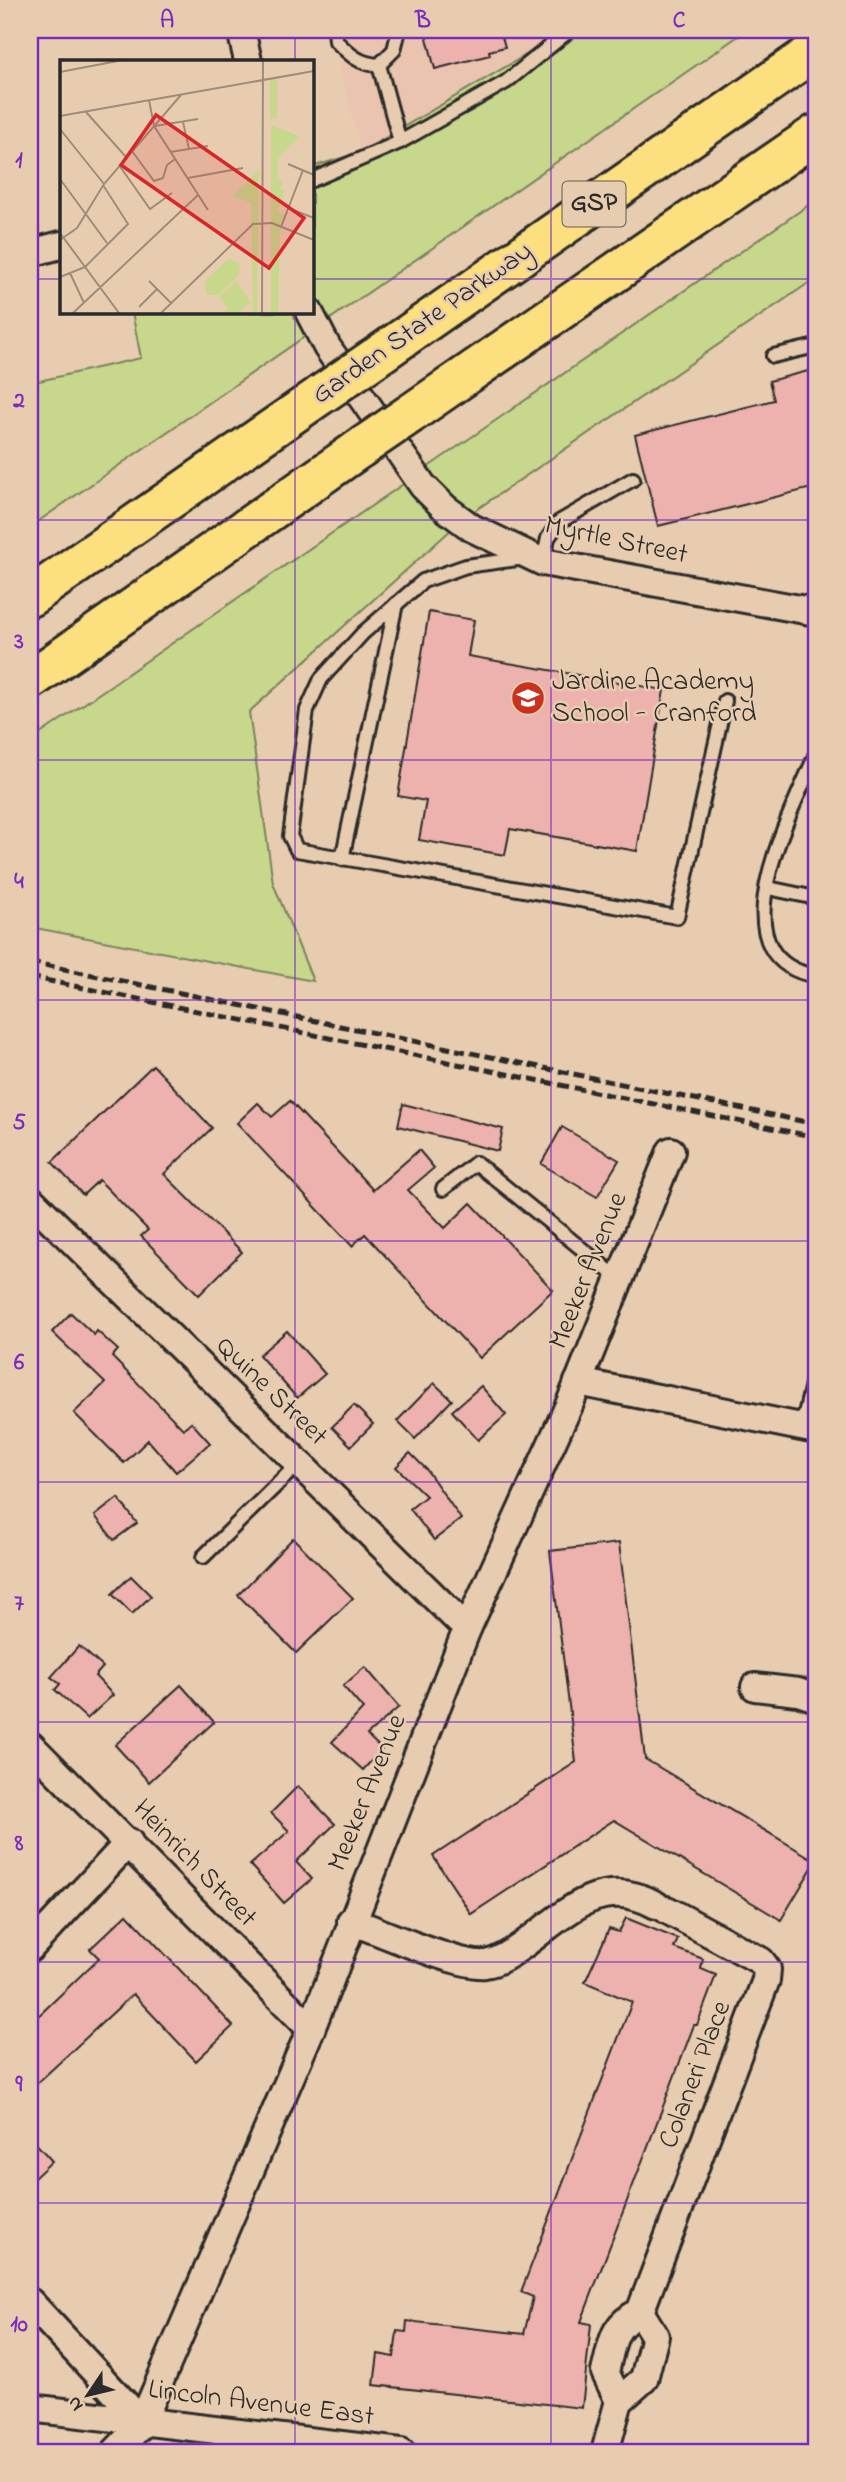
<svg xmlns="http://www.w3.org/2000/svg" width="846" height="2482" viewBox="0 0 846 2482" font-family="'Indie Flower',sans-serif">
  <style>
    .built { fill: #eac4af }
    .green { fill: #c7d88d; stroke: #79825c; stroke-width: 2 }
    .building { fill: #eeb2ae; stroke: #2b2b2b; stroke-width: 2 }
    .lines { fill: none; stroke-linecap: round; stroke-linejoin: round }
    .service-casing { stroke: #2b2b2b; stroke-width: 18 }
    .minor-casing { stroke: #2b2b2b; stroke-width: 32 }
    .motorway-casing { stroke: #2b2b2b; stroke-width: 44 }
    .service { stroke: #e8ccaf; stroke-width: 12 }
    .minor { stroke: #e8ccaf; stroke-width: 26 }
    .motorway { stroke: #fce080; stroke-width: 38 }
    .rail { stroke: #2b2b2b; stroke-width: 5; stroke-dasharray: 10 5; stroke-linecap: butt }
    .motorway-bridge-casing { stroke: #2b2b2b; stroke-width: 44; stroke-linecap: butt }
    .motorway-bridge { stroke: #fce080; stroke-width: 38 }
    .grid { fill: none; stroke: #7b2cbf; stroke-width: 2; stroke-opacity: 0.55 }
    .labels { text-anchor: middle; dominant-baseline: central; stroke-width: 5; stroke-linejoin: round; paint-order: stroke }
    .shield { fill: #e8ccaf; stroke: #645b53; stroke-width: 2 }
    .shield-label { font-size: 26px; font-weight: bold; fill: #2b2b2b }
    .street-label { font-size: 28px; fill: #2b2b2b; stroke: #e8ccaf }
    .poi-label { font-size: 28px; fill: #2b2b2b; stroke: #e8ccaf; text-anchor: start }
    .inset-road { fill: none; stroke: #9c8c7a; stroke-width: 2 }
    .view { fill: #d62828; fill-opacity: 0.15; stroke: #d62828; stroke-width: 3.5 }
    .inset-edge { fill: none; stroke: #2b2b2b; stroke-width: 3.5 }
    .neatline { fill: none; stroke: #7b2cbf; stroke-width: 2.5 }
    .grid-label { font-size: 23px; text-anchor: middle; font-weight: bold; fill: #7b2cbf }
  </style>
  <rect width="100%" height="100%" fill="#e8ccaf"/>
  <filter id="ink" filterUnits="userSpaceOnUse"><feTurbulence type="fractalNoise" baseFrequency=".0143" numOctaves="2"/><feDisplacementMap in="SourceGraphic" scale="14" xChannelSelector="R" yChannelSelector="G"/><feConvolveMatrix kernelMatrix="1 2 1 2 8 2 1 2 1" color-interpolation-filters="sRGB"/></filter>
  <g filter="url(#ink)">
    <polygon class="built" points="330,30 568,30 361,152"/>
    <g class="green">
      <polygon points="568,30 747,30 30,527 30,383 141,358 132,312 312,312 312,167 361,152"/>
      <polygon points="816,200 816,278 464,518 249,712 273,883 313,981 30,927 30,741"/>
    </g>
    <g class="building">
      <polygon points="425,30 500,30 505,47 489,51 490,55 435,69"/>
      <polygon points="816,369 816,487 658,526 635,435 774,400 769,381"/>
      <polygon points="429,612 474,620 468,656 664,690 637,851 510,829 505,855 419,840 426,801 398,796"/>
      <polygon points="153,1065 212,1128 164,1174 242,1252 199,1295 141,1236 148,1230 99,1180 83,1195 52,1162"/>
      <polygon points="290,1101 373,1190 419,1150 434,1168 408,1190 445,1228 471,1203 553,1290 480,1358 365,1234 352,1246 237,1123 258,1103 272,1117"/>
      <polygon points="403,1104 503,1129 498,1151 398,1126"/>
      <polygon points="562,1127 619,1160 597,1197 541,1164"/>
      <polygon points="71,1313 94,1335 97,1331 118,1350 112,1357 183,1429 191,1422 210,1443 176,1472 148,1440 124,1463 74,1413 105,1383 52,1332"/>
      <polygon points="287,1331 325,1374 297,1398 259,1355"/>
      <polygon points="434,1383 452,1400 415,1439 397,1421"/>
      <polygon points="481,1386 506,1415 478,1440 452,1411"/>
      <polygon points="354,1405 373,1424 351,1446 332,1427"/>
      <polygon points="410,1453 426,1469 461,1519 434,1540 410,1509 426,1496 396,1467"/>
      <polygon points="118,1498 137,1523 114,1540 95,1516"/>
      <polygon points="293,1538 353,1598 296,1653 238,1595"/>
      <polygon points="619,1543 645,1759 816,1861 781,1920 614,1820 471,1914 433,1856 576,1762 550,1551"/>
      <polygon points="131,1576 151,1596 132,1614 112,1594"/>
      <polygon points="79,1646 103,1667 95,1676 113,1695 87,1719 55,1690 60,1684 51,1677"/>
      <polygon points="365,1667 399,1707 367,1735 382,1749 363,1770 332,1742 363,1709 343,1686"/>
      <polygon points="181,1685 214,1722 149,1782 115,1745"/>
      <polygon points="298,1786 335,1824 296,1862 312,1879 284,1903 250,1865 289,1831 271,1813"/>
      <polygon points="127,1914 233,2026 196,2061 133,1994 30,2090 30,2024 99,1958 90,1949"/>
      <polygon points="626,1918 678,1939 674,1948 703,1959 701,1969 716,1975 697,2025 694,2025 581,2322 591,2324 582,2408 374,2385 378,2354 394,2357 397,2331 406,2332 407,2321 524,2334 533,2297 521,2292 632,2002 585,1982 609,1929 619,1932"/>
      <polygon points="30,2137 52,2161 30,2182"/>
    </g>
    <g class="lines">
      <g class="service-casing">
        <g id="service">
          <path d="M335,30L336,41C350,55 359,64 379,65L394,50L399,30"/>
          <polyline points="379,65 400,142"/>
          <polyline points="312,180 400,142 506,82 570,30"/>
          <polyline points="773,356 816,346"/>
          <polyline points="525,558 466,566 423,581 363,633 321,679 307,710 290,836 297,850 677,917 725,701"/>
          <polyline points="543,562 548,538 559,522 633,479"/>
          <path d="M816,754C792,812 711,958 816,976"/>
          <polyline points="342,859 396,604"/>
          <polyline points="768,888 816,898"/>
          <polyline points="443,1189 476,1163 619,1279"/>
          <polyline points="802,1427 816,1367"/>
          <polyline points="203,1557 299,1463"/>
        </g>
      </g>
      <g class="minor-casing">
        <g id="minor">
          <polyline points="241,30 248,61"/>
          <polyline points="30,253 61,245"/>
          <polyline points="309,312 327,347 423,486 445,508 472,528 543,562 816,612"/>
          <polyline points="30,1199 467,1629"/>
          <polyline points="578,1382 816,1430"/>
          <polyline points="755,1687 798,1692 816,1698"/>
          <polyline points="30,1745 311,2029"/>
          <path d="M351,1921C379,1931 459,1967 485,1964C499,1962 512,1953 523,1945C567,1913 600,1874 656,1905"/>
          <polyline points="30,1948 129,1842"/>
          <polyline points="30,2302 142,2422"/>
          <path d="M619,2401L605,2372C613,2342 611,2326 640,2312L766,1980L767,1969L761,1961L667,1910"/>
          <polyline points="30,2408 401,2452"/>
          <polyline points="115,2452 141,2425 311,2029 467,1629 570,1403 671,1151"/>
          <polyline points="605,2452 619,2401 644,2379 655,2336 640,2312"/>
        </g>
      </g>
      <g class="motorway-casing">
        <g id="motorway">
          <polyline points="373,359 816,50"/>
          <polyline points="410,414 816,134"/>
          <polyline points="30,597 322,394"/>
          <polyline points="30,680 359,449"/>
        </g>
      </g>
      <use href="#service" class="service"/>
      <use href="#minor" class="minor"/>
      <use href="#motorway" class="motorway"/>
      <g class="rail">
        <polyline points="30,962 816,1124"/>
        <polyline points="30,977 816,1137"/>
      </g>
      <g class="motorway-bridge-casing">
        <g id="motorway-bridge">
          <polyline points="322,394 373,359"/>
          <polyline points="359,449 410,414"/>
        </g>
      </g>
      <use href="#motorway-bridge" class="motorway-bridge"/>
    </g>
  </g>
  <path class="grid" d="M295,30V61M551,30V2452M30,279H61M312,279H816M295,312V2452M30,520H816M30,760H816M30,1000H816M30,1241H816M30,1482H816M30,1722H816M30,1962H816M30,2203H816"/>
  <defs>
    <g id="school-disc" transform="scale(1.75)"><circle r="9.5" fill="#c8321e" stroke="#e8ccaf"/><path d="M0-5L7-2L0 1L-7-2ZM-4 1L0 2.5L4 1V4Q0 6-4 4Z" fill="#fff"/></g>
  </defs>
  <g fill-rule="evenodd">
    <use href="#school-disc" x="528" y="698"/>
  </g>
  <g class="labels">
    <rect class="shield" x="562.5" y="181.5" width="63" height="45" rx="5"/>
    <g class="shield-label">
      <text x="594" y="204">GSP</text>
    </g>
    <g class="street-label">
      <text transform="translate(423 324) rotate(-35)">Garden State Parkway</text>
      <text transform="translate(616 541) rotate(12)">Myrtle Street</text>
      <text transform="translate(589 1271) rotate(-68)">Meeker Avenue</text>
      <text transform="translate(271 1392) rotate(44)">Quine Street</text>
      <text transform="translate(368 1793) rotate(-68)">Meeker Avenue</text>
      <text transform="translate(194 1864) rotate(46)">Heinrich Street</text>
      <text transform="translate(696 2075) rotate(-69)">Colaneri Place</text>
      <text transform="translate(261 2404) rotate(7)">Lincoln Avenue East</text>
    </g>
    <g class="poi-label">
      <text x="552" y="682">Jardine Academy<tspan x="552" dy="32">School - Cranford</tspan></text>
    </g>
  </g>
  <g transform="translate(60 60)">
    <rect width="254" height="254" fill="#e8ccaf"/>
    <path d="M210,19H217V59H210ZM211,65L239,76L218,99L217,118L223,121L220,129L225,131L217,151L226,156L220,173L218,253H211ZM199,110L197,253H193L191,143L172,136ZM169,198L180,204L179,215L158,235H147L144,222ZM176,221L191,242L179,253H157L169,249L159,237Z" fill="#c7d88d"/>
    <path class="inset-road" d="M0,12L63,0M89,40L94,66L148,150M26,52L66,97M0,56L254,11M123,62L129,89M95,66L138,59M0,69L44,124M72,91L94,121L103,118M110,92L148,86M228,104L254,115M59,105L90,149L112,133M103,118L107,105L115,99M128,118L183,108M0,119L47,183M228,148L254,158M221,167L243,110M0,173L59,253M0,180L17,168L44,124L121,35M25,207L68,164L43,125M10,213L24,243M0,217L25,207M89,221L111,243M79,247L97,229M13,253L138,135M101,253L193,164L212,163L254,180M202,253L203,0"/>
    <path class="view" d="M96,55L244,158L209,208L61,105Z"/>
    <rect width="254" height="254" class="inset-edge"/>
  </g>
  <rect width="846" height="2482" fill="none" stroke="#e8ccaf" stroke-width="77"/>
  <g transform="translate(88 2395) rotate(235)" stroke="#e8ccaf" stroke-width="5" paint-order="stroke">
  <path d="M0-5L12 26L0 18L-12 26Z" fill="#2b2b2b"/>
  <text y="-10" font-size="19" font-weight="bold" text-anchor="middle" fill="#2b2b2b">N</text>
  </g>
  <rect x="38" y="38" width="770" height="2406" class="neatline"/>
  <g class="grid-label">
    <text x="167" y="27">A</text>
    <text x="423" y="27">B</text>
    <text x="679" y="27">C</text>
    <text x="19" y="167">1</text>
    <text x="19" y="407">2</text>
    <text x="19" y="648">3</text>
    <text x="19" y="888">4</text>
    <text x="19" y="1129">5</text>
    <text x="19" y="1369">6</text>
    <text x="19" y="1610">7</text>
    <text x="19" y="1850">8</text>
    <text x="19" y="2091">9</text>
    <text x="19" y="2331">10</text>
  </g>
</svg>
